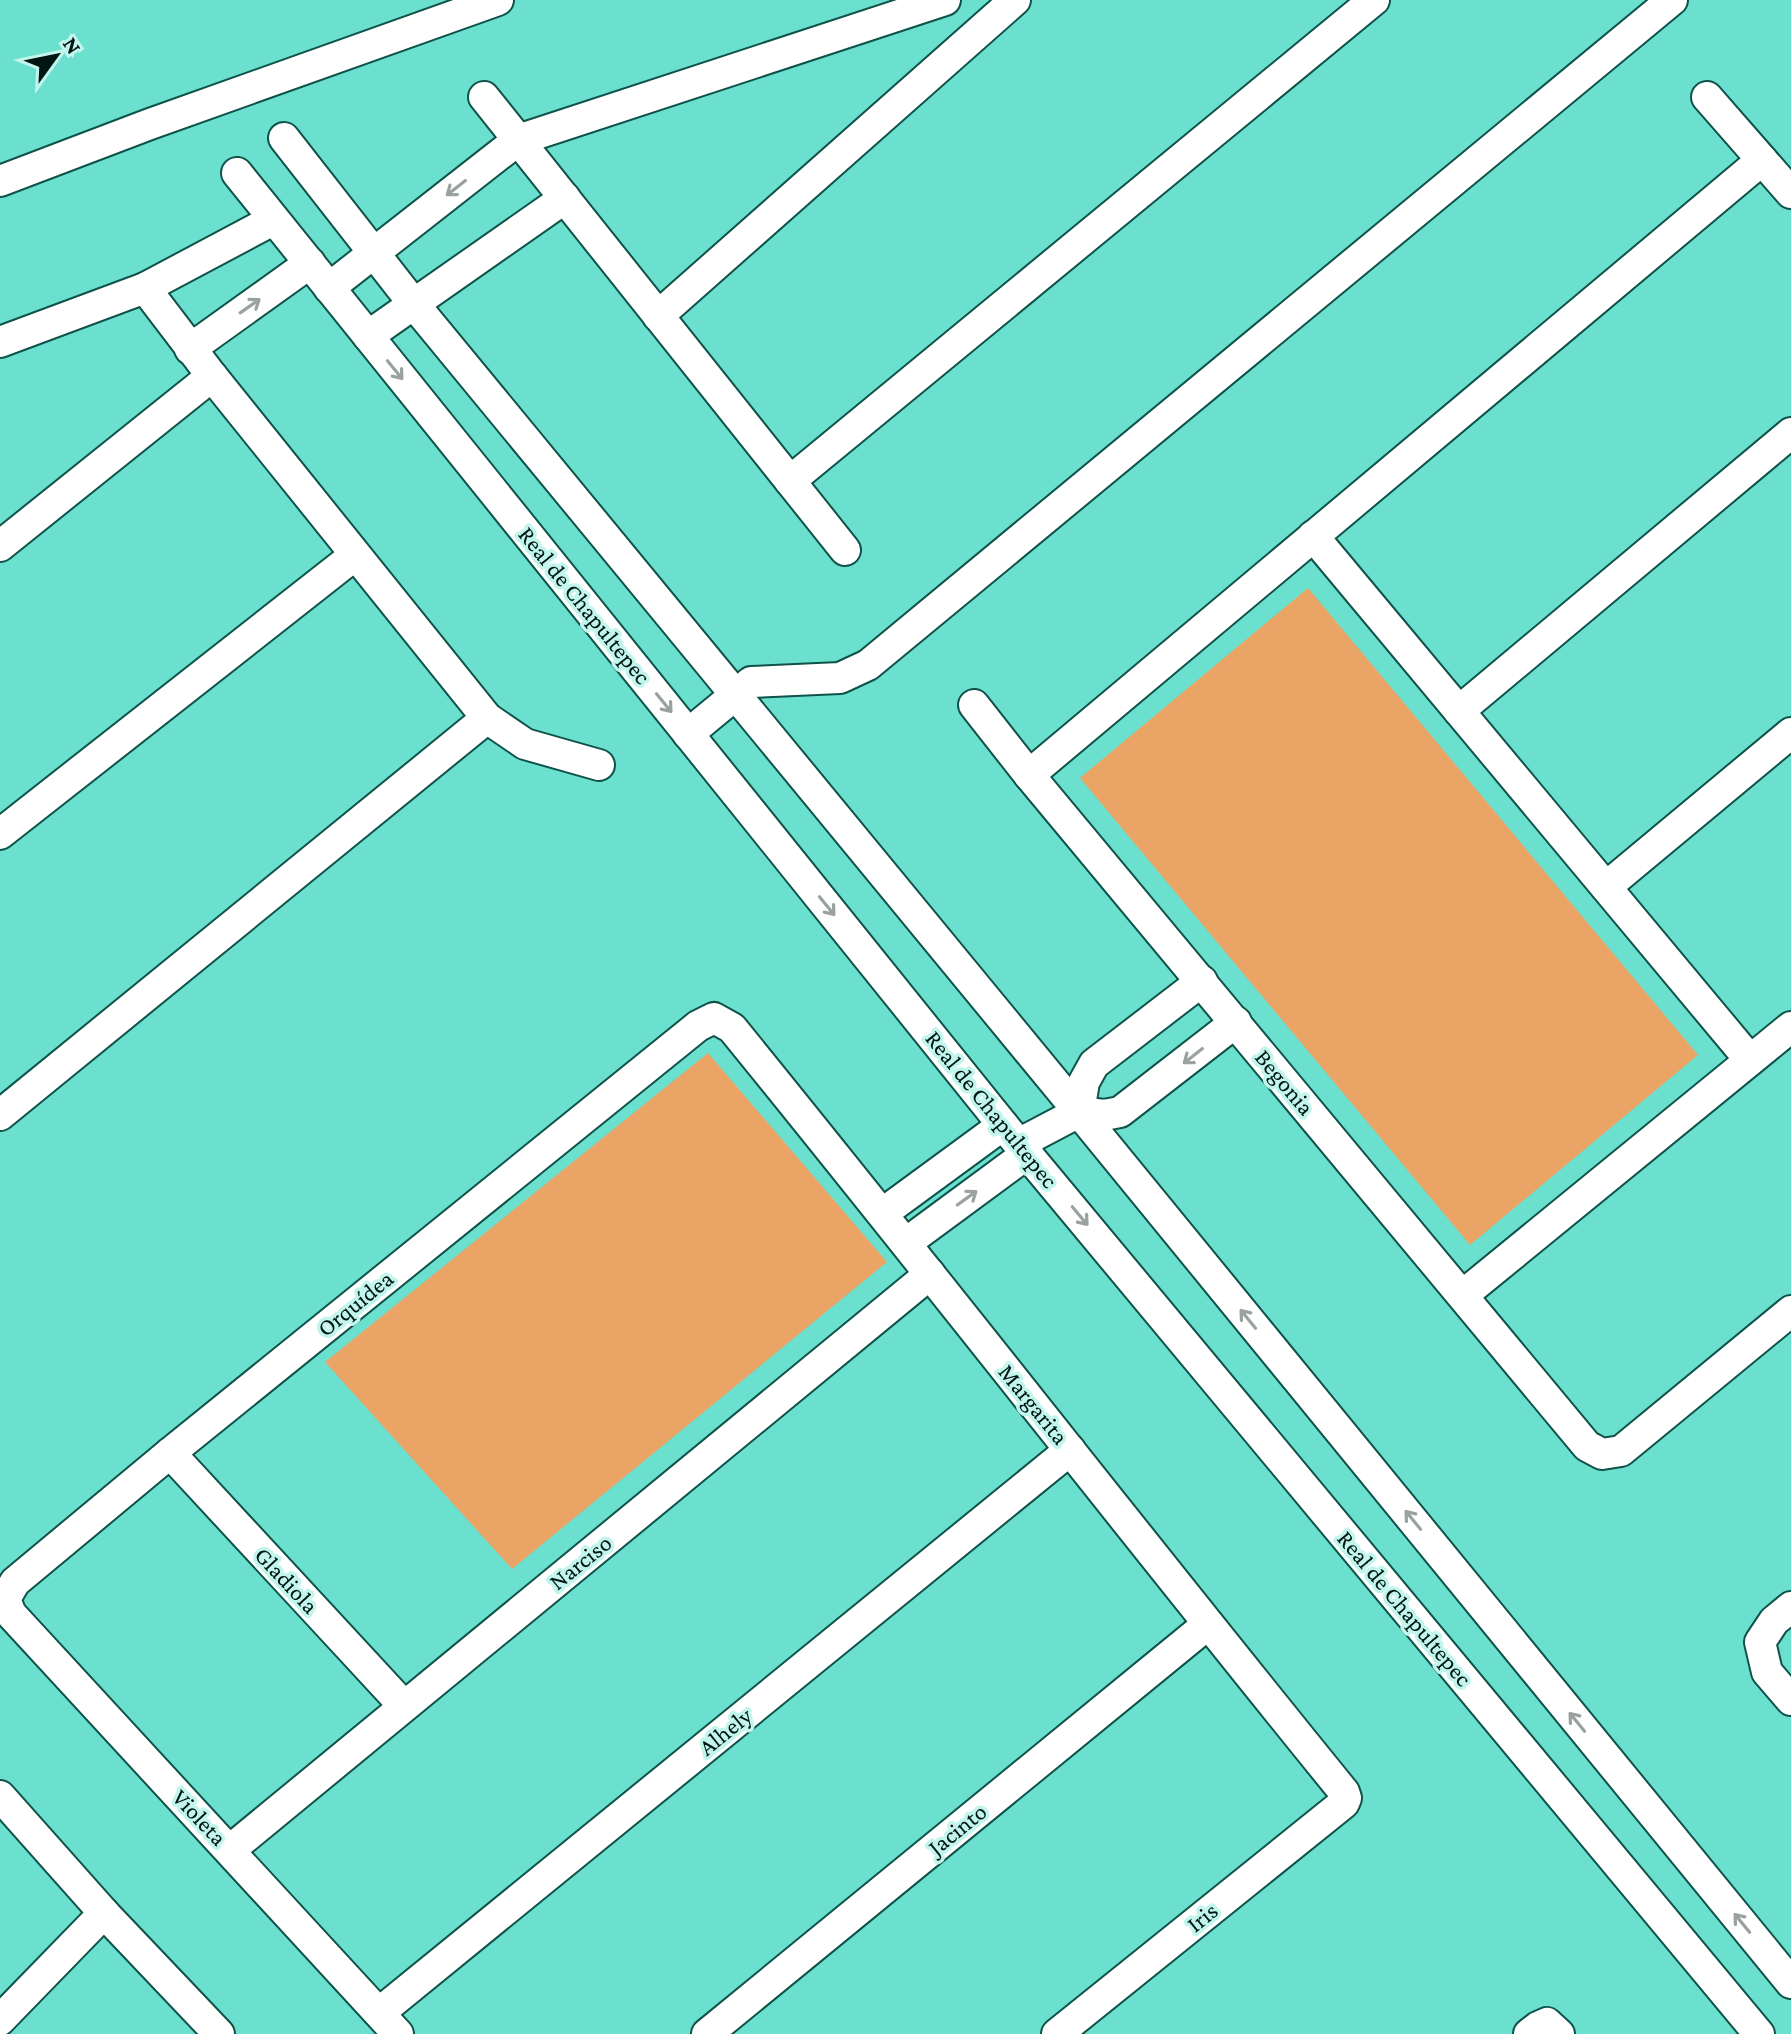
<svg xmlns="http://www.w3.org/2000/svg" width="1791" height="2034" viewBox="0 0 1791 2034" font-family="'Crimson Pro',serif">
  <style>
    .green { fill: #e9a466 }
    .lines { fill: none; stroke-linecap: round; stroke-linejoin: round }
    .minor-casing { stroke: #0e5249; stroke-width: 34 }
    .minor { stroke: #fff; stroke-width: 30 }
    .oneway { stroke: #99a2a1 }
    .labels { text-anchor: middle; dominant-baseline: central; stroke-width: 7; stroke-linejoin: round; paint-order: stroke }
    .street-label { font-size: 24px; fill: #001613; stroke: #c2f6ec }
  </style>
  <rect width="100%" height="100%" fill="#6ce0ce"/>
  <g class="green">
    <polygon points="1308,588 1698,1055 1470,1245 1080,778"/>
    <polygon points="708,1053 887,1262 512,1569 325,1362"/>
  </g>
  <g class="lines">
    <g class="minor-casing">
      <g id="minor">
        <polyline points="484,97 845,550"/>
        <polyline points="1707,97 1791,193"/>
        <polyline points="284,138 413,303 1079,1112 1791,1983"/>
        <polyline points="237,173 1003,1125 1759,2034"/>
        <polyline points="0,181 150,124 498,0"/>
        <polyline points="145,288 212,376 487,718 525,744 599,765"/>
        <polyline points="329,288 518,140 945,0"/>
        <polyline points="658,316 1015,0"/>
        <polyline points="368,336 565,198"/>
        <polyline points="0,342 145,288 273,220"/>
        <polyline points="190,349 310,263"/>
        <polyline points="790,481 1374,0"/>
        <polyline points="1313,536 1750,1060"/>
        <polyline points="0,546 212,376"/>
        <polyline points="974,705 1029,775 1587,1446 1602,1454 1621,1451 1791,1311"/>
        <polyline points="1459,711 1791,433"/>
        <polyline points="688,734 751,682 840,678 868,665 1672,0"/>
        <polyline points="1029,775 1762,160"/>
        <polyline points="0,834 355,555"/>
        <polyline points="1606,887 1791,733"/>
        <polyline points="1079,1112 1084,1082 1094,1064 1202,981"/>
        <polyline points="0,1115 487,718"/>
        <polyline points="1020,1143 1079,1112 1104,1115 1120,1112 1236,1022"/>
        <polyline points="883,1213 1003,1125"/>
        <polyline points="906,1243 1028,1153"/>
        <polyline points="1463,1295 1791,1027"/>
        <polyline points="170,1453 404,1706"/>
        <polyline points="1791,1607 1774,1621 1760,1642 1767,1672 1791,1700"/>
        <polyline points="0,1796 104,1913 219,2034"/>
        <polyline points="230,1850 930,1274"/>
        <polyline points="379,2013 1070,1450"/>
        <polyline points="0,2020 104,1913"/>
        <path d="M398,2034L11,1614L5,1599L15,1582L170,1453L698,1026L714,1018L732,1028C938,1281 1138,1539 1344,1792L1346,1798L1344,1803L1057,2034"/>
        <polyline points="707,2034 1208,1624"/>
        <polyline points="1529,2034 1538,2027 1547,2023 1559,2034"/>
      </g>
    </g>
    <use href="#minor" class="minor"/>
  </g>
  <defs><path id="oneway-shaft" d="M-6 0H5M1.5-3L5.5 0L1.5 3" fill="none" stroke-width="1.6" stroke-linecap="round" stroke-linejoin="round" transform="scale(2)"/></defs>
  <g class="oneway">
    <use href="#oneway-shaft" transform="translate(456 188) rotate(142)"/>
    <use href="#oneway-shaft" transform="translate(250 306) rotate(-35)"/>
    <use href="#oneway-shaft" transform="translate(395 370) rotate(51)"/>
    <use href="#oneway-shaft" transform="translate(664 703) rotate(51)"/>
    <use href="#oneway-shaft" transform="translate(827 906) rotate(51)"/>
    <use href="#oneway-shaft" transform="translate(1193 1056) rotate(142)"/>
    <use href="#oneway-shaft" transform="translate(967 1198) rotate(-36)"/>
    <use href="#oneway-shaft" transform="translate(1080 1216) rotate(50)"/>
    <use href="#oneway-shaft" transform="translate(1248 1319) rotate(-129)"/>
    <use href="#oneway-shaft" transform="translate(1413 1520) rotate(-129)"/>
    <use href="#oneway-shaft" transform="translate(1577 1722) rotate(-129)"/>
    <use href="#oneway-shaft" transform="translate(1742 1923) rotate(-129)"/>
  </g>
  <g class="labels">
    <g class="street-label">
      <text transform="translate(585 605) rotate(51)">Real de Chapultepec</text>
      <text transform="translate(1285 1082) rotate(50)">Begonia</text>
      <text transform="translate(992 1109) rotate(51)">Real de Chapultepec</text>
      <text transform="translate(355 1303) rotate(-39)">Orquídea</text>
      <text transform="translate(1034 1404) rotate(51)">Margarita</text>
      <text transform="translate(580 1562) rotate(-39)">Narciso</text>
      <text transform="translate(287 1580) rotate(47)">Gladiola</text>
      <text transform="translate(1405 1608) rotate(50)">Real de Chapultepec</text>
      <text transform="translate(725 1731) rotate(-39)">Alhely</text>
      <text transform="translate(200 1817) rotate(47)">Violeta</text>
      <text transform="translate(957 1829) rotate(-39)">Jacinto</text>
      <text transform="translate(1202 1917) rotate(-39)">Iris</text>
    </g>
  </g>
  <g transform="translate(56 56) rotate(57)" stroke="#c2f6ec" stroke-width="6" paint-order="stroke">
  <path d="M0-6L14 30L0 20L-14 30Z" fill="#001613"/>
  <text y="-12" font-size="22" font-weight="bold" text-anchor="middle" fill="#001613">N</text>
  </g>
</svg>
